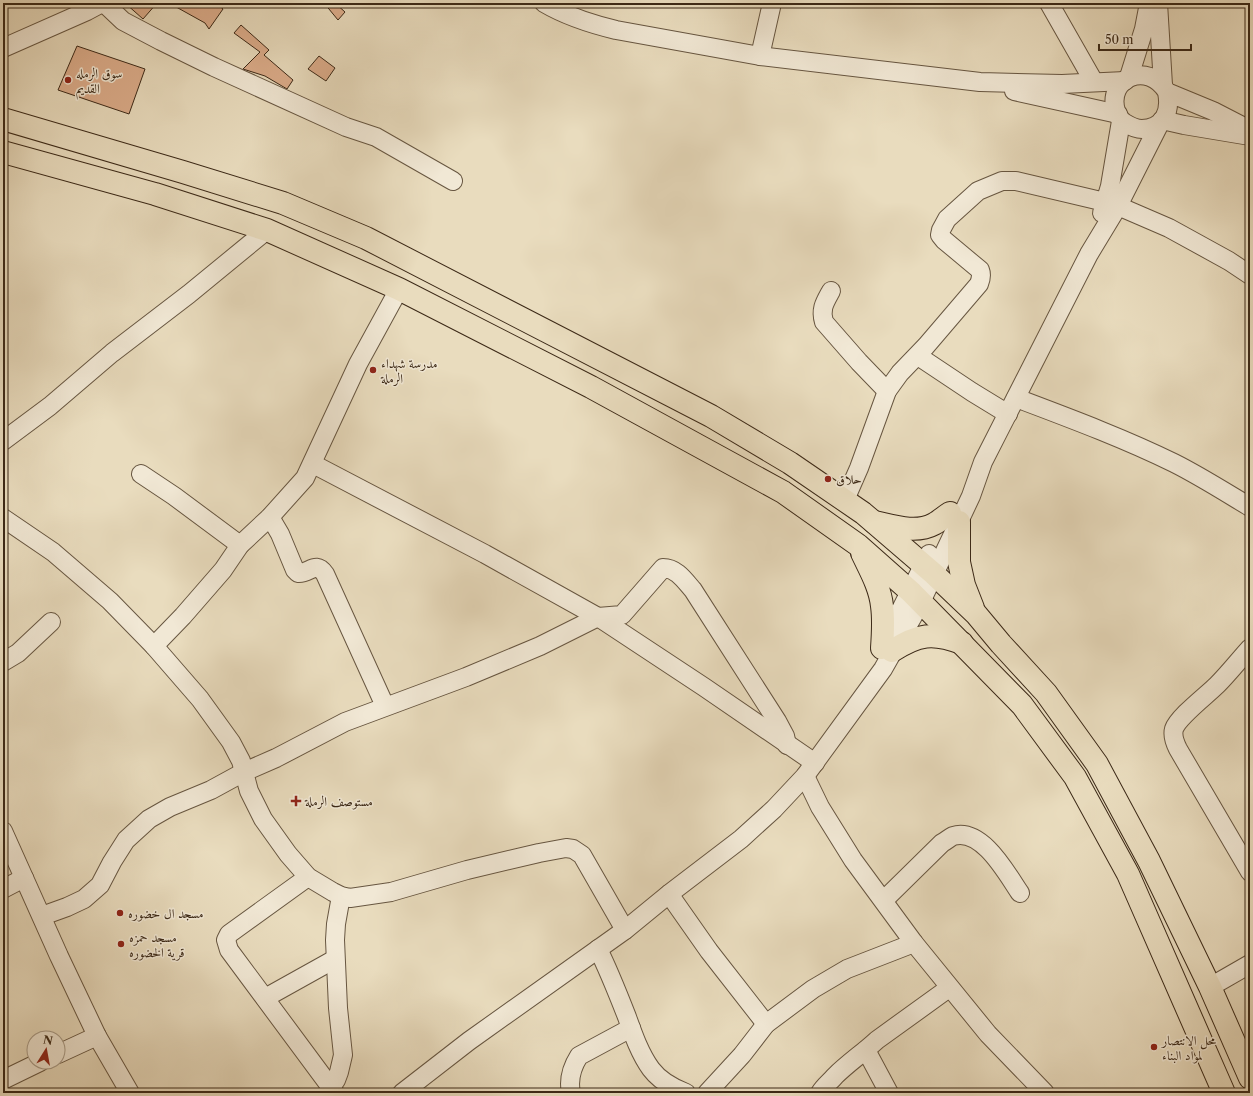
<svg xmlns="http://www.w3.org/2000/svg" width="1253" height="1096" viewBox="0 0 1253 1096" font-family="'Libre Caslon Text',Amiri,serif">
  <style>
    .building { fill: #dbac8a; stroke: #3c2917 }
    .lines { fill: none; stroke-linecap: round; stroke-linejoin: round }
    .minor-casing { stroke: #675641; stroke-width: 20 }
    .major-casing { stroke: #3c2917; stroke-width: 24 }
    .minor { stroke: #f1e8d5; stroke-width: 18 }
    .major { stroke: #e9dcbe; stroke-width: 22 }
    .poi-dot { fill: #8f2418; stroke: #f1e8d5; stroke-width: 1.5 }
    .labels { text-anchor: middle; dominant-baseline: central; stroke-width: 3; stroke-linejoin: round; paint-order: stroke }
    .poi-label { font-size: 13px; fill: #3c2917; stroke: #f1e8d5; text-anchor: start }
  </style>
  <rect width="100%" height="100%" fill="#e9dcbe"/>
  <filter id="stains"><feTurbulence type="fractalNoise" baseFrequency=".005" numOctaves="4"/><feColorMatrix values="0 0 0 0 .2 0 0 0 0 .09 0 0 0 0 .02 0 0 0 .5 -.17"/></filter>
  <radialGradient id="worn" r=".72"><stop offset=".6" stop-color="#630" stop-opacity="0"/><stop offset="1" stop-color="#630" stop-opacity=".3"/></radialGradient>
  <g class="building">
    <polygon points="125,3 157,3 143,19"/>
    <polygon points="169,3 216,3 223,9 209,29 205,23"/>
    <polygon points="324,3 335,3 345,12 338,20"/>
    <polygon points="241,25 269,50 264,55 293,80 287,89 265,76 243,69 260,52 234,33"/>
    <polygon points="77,46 145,69 129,114 58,90"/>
    <polygon points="319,56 335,68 326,81 308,69"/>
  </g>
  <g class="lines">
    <g class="minor-casing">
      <g id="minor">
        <polyline points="104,3 123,21 161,41 214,67 346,127 376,137 453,181"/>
        <path d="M544,3C566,16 591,24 616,30L760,56L980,82L1062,84L1125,81"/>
        <polyline points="1049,3 1094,82"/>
        <polyline points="1158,3 1163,85"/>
        <polyline points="3,48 87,11 102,3"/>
        <polyline points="760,56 772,3"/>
        <polyline points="1129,77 1144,29 1149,3"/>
        <polyline points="1014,91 1118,114"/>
        <path d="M1167,92C1171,112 1164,128 1142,129C1136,129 1130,126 1125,123C1120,120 1118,116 1116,111C1106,78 1148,60 1167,92L1213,111L1250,130"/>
        <polyline points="1162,120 1184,125 1250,136"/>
        <polyline points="1118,206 1169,228 1229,261 1250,275"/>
        <polyline points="1102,213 1110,186 1121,121"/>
        <path d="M831,291C825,302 820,309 824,322L859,362L887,391"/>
        <polyline points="918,356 972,392 1008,414"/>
        <path d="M1016,398C1069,418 1123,438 1174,463C1200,476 1225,492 1250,507"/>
        <polyline points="3,441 50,406 112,353 189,294 267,230"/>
        <polyline points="313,464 485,554 598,617 704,687 815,763"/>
        <polyline points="141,474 174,496 240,545"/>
        <path d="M845,500L859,468L887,391L900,373L926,346L979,284C981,279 982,275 980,270L944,240L940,235L941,230L947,219L978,191L1002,181H1016L1105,202"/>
        <path d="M270,517L280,534L295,570L298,573C310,574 315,560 325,574L385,706"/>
        <polyline points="3,518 53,552 110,601 154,646 200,699 231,742 241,761 249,791 263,819 288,854 308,877 333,892 341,896 350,898 391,892 467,870 539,853 566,848 573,849 582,855 625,930"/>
        <polyline points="888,635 929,554"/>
        <polyline points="154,646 183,616 223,570 240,545 270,517 305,478 358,364 399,289"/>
        <path d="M1250,648C1239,660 1229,673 1217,685C1207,695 1178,717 1174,729C1172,736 1175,743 1178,749L1250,872"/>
        <polyline points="3,662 18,653 51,622"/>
        <polyline points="805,776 820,807 853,860 914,943 988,1034 1045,1093"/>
        <polyline points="3,831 59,956 97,1036 130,1093"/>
        <polyline points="308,877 229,934 226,940 229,950 335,1093"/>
        <polyline points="3,889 24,878"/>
        <polyline points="669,894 709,951 766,1024 813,989 847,969 914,943"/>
        <path d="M884,900L942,843C946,841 949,838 953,836C982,827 1007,874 1020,893"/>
        <path d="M42,916L67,907L84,899L100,885L112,862L126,840L149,819L170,807L211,790L244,772L276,758L345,722L466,677L540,646L598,617L622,615L663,568C677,568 685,581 693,590L777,721L785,736L787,745"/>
        <path d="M598,949C609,971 618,994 627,1017C633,1034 640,1054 651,1069C660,1081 673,1088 686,1093"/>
        <polyline points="1210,987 1250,964"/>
        <polyline points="265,998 335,959"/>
        <polyline points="866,1050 889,1093"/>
        <polyline points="58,1054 97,1036"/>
        <polyline points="3,1080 40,1062"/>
        <polyline points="331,1087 336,1080 339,1072 343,1055 338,1008 335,940 336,924 341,896"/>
        <polyline points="402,1093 469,1041 625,930 669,894 741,839 774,809 805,776 883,669 921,602 971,496 983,462 1089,254 1118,206 1159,125"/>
        <path d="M571,1093C568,1079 572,1067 579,1056L631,1028"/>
        <polyline points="707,1093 742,1055 766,1024"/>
        <path d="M820,1093C824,1086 830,1082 835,1076C848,1063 863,1053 877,1040L949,988"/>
      </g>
    </g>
    <g class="major-casing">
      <g id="major">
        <polyline points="3,119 183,172 283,203 366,238 711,416 790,463 863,513 934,574 976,614 1001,644 1046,693 1097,764 1149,861 1210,987 1250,1078"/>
        <polyline points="3,152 155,194 267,230 399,289 591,387 783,492 858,545 911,592 1022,705 1075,777 1128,874 1224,1093"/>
        <path d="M874,522C893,526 916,534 934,524C940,521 945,516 950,513"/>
        <polyline points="959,522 959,562 964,585 973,608"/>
        <path d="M862,553C870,570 880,587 882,606C884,620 883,634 882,648"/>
        <path d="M892,651C918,634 933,632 962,643"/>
      </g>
    </g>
    <use href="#minor" class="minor"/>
    <use href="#major" class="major"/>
  </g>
  <g class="poi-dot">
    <circle cx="68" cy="80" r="4"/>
    <circle cx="373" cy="370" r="4"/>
    <circle cx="828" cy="479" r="4"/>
    <path d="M294 795h4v4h4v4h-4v4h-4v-4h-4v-4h4z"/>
    <circle cx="120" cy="913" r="4"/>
    <circle cx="121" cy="944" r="4"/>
    <circle cx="1154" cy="1047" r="4"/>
  </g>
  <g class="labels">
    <g class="poi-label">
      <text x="76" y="73">سوق الرمله<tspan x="76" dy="15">القديم</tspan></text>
      <text x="381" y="363">مدرسة شهداء<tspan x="381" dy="15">الرملة</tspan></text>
      <text x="836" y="479">حلاق</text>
      <text x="305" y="801">مستوصف الرملة</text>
      <text x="128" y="913">مسجد ال خضوره</text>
      <text x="129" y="937">مسجد حمزه<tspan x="129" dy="15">قرية الخضوره</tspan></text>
      <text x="1162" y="1040">محل الانتصار<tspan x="1162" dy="15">لمواد البناء</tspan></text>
    </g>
  </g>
  <rect width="1253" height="1096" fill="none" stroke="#e9dcbe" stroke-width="16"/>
  <rect x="4" y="4" width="1245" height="1088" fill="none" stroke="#3c2917" stroke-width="2"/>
  <rect x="8" y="8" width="1237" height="1080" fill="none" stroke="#3c2917"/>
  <g transform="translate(46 1050) rotate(11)"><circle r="19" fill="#f1e8d5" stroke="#a99c89"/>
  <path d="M0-3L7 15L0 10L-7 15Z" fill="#8f2418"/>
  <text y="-6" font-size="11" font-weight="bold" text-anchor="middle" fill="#3c2917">N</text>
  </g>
  <path d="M1099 44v6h92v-6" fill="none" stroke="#3c2917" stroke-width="2"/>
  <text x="1105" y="44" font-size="12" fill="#3c2917" stroke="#f1e8d5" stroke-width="3" paint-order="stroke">50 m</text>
  <rect width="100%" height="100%" filter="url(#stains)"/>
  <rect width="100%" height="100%" fill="url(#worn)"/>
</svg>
